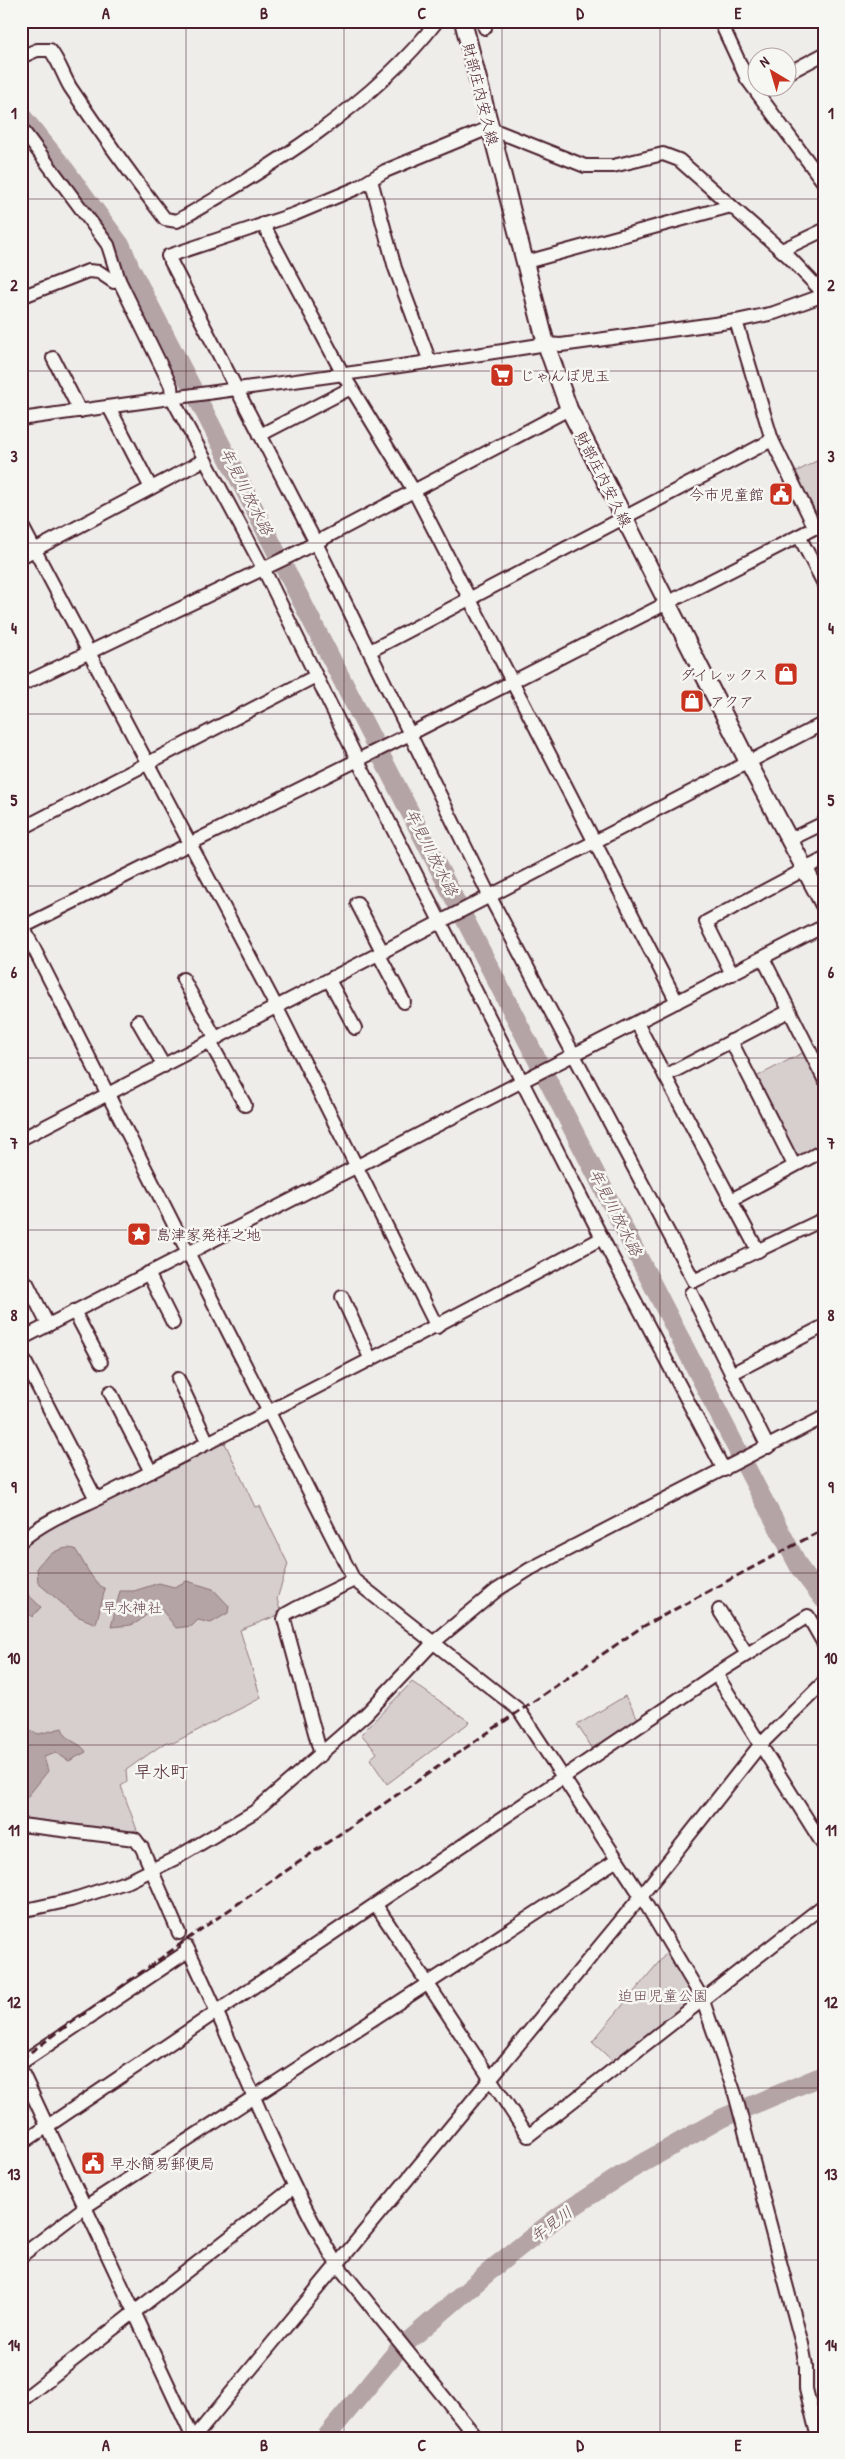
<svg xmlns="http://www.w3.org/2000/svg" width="845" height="2459" viewBox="0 0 845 2459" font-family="'Patrick Hand','Klee One',sans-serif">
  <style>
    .green { fill: #d7cfce; stroke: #90777c }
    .water { fill: #b4a4a5; stroke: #8a6f74 }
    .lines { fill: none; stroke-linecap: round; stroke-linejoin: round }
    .river { stroke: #b4a4a5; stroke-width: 19 }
    .minor-casing { stroke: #4a1f2b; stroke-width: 16 }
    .major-casing { stroke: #4a1f2b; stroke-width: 20 }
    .minor { stroke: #f6f6f2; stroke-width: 12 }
    .major { stroke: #f6f6f2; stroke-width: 16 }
    .rail { stroke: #4a1f2b; stroke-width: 3; stroke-dasharray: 8 4; stroke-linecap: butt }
    .grid { fill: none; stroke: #4a1f2b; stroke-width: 1; stroke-opacity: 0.55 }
    .labels { text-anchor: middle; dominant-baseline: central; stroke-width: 5; stroke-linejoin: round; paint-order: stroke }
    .street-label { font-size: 15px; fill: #4a1f2b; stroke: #f6f6f2 }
    .poi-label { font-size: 15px; fill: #4a1f2b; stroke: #f6f6f2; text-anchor: start }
    .park-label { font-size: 15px; fill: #6d4b54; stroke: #f6f6f2 }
    .water-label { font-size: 16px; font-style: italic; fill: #6f4e56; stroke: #f6f6f2 }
    .quarter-label { font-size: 18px; fill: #4a1f2b; stroke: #f6f6f2 }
    .neatline { fill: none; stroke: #4a1f2b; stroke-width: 2 }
    .grid-label { font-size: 16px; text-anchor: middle; font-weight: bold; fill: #4a1f2b }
  </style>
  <rect width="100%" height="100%" fill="#efedea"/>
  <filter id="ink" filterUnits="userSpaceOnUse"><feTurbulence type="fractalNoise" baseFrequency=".02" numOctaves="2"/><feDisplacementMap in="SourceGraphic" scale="10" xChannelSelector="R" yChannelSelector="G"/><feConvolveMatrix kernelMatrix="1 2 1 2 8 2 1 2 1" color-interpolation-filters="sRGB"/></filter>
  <g filter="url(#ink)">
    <g class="green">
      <polygon points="824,457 824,514 816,518 794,473"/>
      <polygon points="808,1050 824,1081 824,1145 797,1159 756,1077"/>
      <polygon points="223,1439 255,1507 260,1506 288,1564 277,1599 281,1614 240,1630 261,1698 173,1743 166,1742 126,1770 127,1782 121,1786 137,1830 123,1833 21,1822 21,1544 35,1532"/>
      <polygon points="412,1682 470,1722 387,1784 370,1759 377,1753 361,1734"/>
      <polygon points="625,1696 640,1722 595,1752 577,1725"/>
      <polygon points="669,1950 695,1999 615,2063 592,2042"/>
    </g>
    <g class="water">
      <path d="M68,1548L75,1549C85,1563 90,1580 105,1589L96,1624L77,1616L38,1583L37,1567C45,1557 55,1549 68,1548Z"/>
      <path d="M187,1581L213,1589L229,1606L228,1613L211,1623L198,1620L192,1626L176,1628L161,1609C148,1607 145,1621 131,1625C125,1626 118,1626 111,1627L120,1591H134L159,1583L174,1587Z"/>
      <polygon points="21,1588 41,1607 32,1617 21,1607"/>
      <path d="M21,1727L39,1734L62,1728C68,1744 80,1741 86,1752L69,1761L56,1753L44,1757L48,1771L21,1805Z"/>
    </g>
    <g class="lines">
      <g class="river">
        <polyline points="21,115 63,167 122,247 130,267 757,1488 801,1570 824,1600"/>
        <polyline points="325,2438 398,2350 498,2264 559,2216 623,2174 722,2118 824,2075"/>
      </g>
      <g class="minor-casing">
        <g id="minor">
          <polyline points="483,21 485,28"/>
          <polyline points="720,21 747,79 758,79"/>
          <path d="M21,57L37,50H50C59,61 63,75 70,87C100,132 132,176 165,219L177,221C267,170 374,104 437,21"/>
          <polyline points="788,73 824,54"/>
          <polyline points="747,79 824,183"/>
          <polyline points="21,128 108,245 119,280 171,386 172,398 264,570 357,759 602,1238 724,1470"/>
          <polyline points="371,180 395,268 430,362"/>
          <polyline points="263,224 344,376 414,491 677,1002"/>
          <polyline points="782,250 824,230"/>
          <polyline points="526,262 731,206"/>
          <polyline points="824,294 789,257 679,160 663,154 613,166 585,166 489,128 385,171 357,188 295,214 168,256 316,543 490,897 694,1281 824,1219"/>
          <polyline points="21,297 88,271 99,272 114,282 119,280"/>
          <polyline points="53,358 80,411"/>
          <polyline points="109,407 151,488"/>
          <path d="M21,419C196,394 371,372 546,344L561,345L736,321L774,313L824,295"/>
          <polyline points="260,435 351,388"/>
          <polyline points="772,440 815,528"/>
          <polyline points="21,524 277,1008 437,1327"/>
          <polyline points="799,536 824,584"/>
          <polyline points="21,557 204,460"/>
          <polyline points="370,651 772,440 736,321"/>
          <polyline points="21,685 296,553 569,409"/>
          <polyline points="21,829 316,676"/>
          <polyline points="789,840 824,823"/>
          <polyline points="357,903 383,953"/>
          <polyline points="21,923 354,1580 519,1710 641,1896 702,1998 735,2094 802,2344 806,2366 806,2389 818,2438"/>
          <polyline points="21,928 410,734 824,523"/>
          <polyline points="379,955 404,1002"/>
          <polyline points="763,958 824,1079"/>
          <polyline points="732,974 706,922 824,859"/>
          <polyline points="183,979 216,1039"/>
          <polyline points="329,980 355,1028"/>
          <polyline points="138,1021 164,1066"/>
          <polyline points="637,1023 758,1251"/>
          <polyline points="731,1041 794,1165"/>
          <polyline points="210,1042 245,1105"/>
          <polyline points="665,1076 789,1011"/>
          <polyline points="21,1139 824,723"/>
          <polyline points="731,1200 824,1150"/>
          <polyline points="148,1273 173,1323"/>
          <polyline points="27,1283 48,1325"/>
          <polyline points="691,1293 768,1447"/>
          <polyline points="342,1297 371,1360"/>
          <polyline points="74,1311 101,1362"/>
          <polyline points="21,1339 824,926"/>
          <polyline points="21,1354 96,1499"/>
          <polyline points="731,1374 824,1326"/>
          <polyline points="178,1379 208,1443"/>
          <polyline points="110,1392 151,1472"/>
          <path d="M21,1541C44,1521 70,1511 97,1499C128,1484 158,1468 188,1453C327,1382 465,1312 602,1238"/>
          <polyline points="719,1610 747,1654"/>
          <polyline points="716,1674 824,1846"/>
          <polyline points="321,1755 284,1619 286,1614 295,1609 354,1580"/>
          <polyline points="21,1825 135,1839 142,1848 179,1933"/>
          <polyline points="376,1905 528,2136 824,1905"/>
          <polyline points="21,1911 71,1900 129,1881 176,1858 254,1812 366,1714 434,1642 497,1590 530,1569 824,1417"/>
          <path d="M187,1947C238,2052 276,2163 336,2263L477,2438"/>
          <polyline points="21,2063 188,1951"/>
          <polyline points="21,2070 193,2438"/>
          <polyline points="21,2144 716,1674 808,1616 824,1644"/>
          <polyline points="21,2256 85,2207 617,1860"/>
          <polyline points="21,2401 294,2187"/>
          <polyline points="194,2438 641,1896 760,1745 824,1682"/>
        </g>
      </g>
      <g class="major-casing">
        <polyline id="major" points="463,21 546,344 569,409 748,762 824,905"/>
      </g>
      <use href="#minor" class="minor"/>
      <use href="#major" class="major"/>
      <polyline class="rail" points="21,2059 207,1925 642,1627 824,1529"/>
    </g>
  </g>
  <path class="grid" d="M186,21V2438M344,21V2438M502,21V2438M660,21V2438M21,199H824M21,371H824M21,543H824M21,714H824M21,886H824M21,1058H824M21,1230H824M21,1401H824M21,1573H824M21,1745H824M21,1916H824M21,2088H824M21,2260H824"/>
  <defs>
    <g id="supermarket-square" transform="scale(1.25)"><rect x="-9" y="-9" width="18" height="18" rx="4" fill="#c8321e" stroke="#f6f6f2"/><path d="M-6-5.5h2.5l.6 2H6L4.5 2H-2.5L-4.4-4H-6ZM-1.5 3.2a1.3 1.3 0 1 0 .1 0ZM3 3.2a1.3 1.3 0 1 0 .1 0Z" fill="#fff"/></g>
    <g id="civic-square" transform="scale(1.25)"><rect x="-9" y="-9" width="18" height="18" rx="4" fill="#c8321e" stroke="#f6f6f2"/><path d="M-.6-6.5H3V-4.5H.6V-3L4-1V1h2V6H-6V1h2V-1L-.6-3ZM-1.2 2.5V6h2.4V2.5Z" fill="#fff"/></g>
    <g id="shop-square" transform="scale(1.25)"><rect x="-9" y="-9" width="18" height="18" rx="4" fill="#c8321e" stroke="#f6f6f2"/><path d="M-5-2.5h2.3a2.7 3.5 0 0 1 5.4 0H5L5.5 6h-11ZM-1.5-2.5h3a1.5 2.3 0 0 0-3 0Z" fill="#fff"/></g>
    <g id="sight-square" transform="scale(1.25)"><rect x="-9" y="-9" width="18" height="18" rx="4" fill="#c8321e" stroke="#f6f6f2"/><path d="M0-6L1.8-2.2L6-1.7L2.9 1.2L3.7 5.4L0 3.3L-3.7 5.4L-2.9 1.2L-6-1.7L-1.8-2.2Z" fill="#fff"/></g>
  </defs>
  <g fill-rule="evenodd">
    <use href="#supermarket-square" x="502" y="375"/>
    <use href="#civic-square" x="781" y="494"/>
    <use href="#shop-square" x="786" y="674"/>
    <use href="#shop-square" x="692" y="701"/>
    <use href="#sight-square" x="139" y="1234"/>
    <use href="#civic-square" x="93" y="2163"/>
  </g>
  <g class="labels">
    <g class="street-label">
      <text transform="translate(481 94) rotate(76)">財部庄内安久線</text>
      <text transform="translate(604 479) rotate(63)">財部庄内安久線</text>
    </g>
    <g class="poi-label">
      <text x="520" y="375">じゃんぼ児玉</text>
      <text x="764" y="494" text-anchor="end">今市児童館</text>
      <text x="768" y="674" text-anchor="end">ダイレックス</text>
      <text x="710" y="701">アクア</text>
      <text x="156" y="1234">島津家発祥之地</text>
      <text x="110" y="2163">早水簡易郵便局</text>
    </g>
    <g class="park-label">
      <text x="132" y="1607">早水神社</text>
      <text x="663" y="1995">迫田児童公園</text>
    </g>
    <g class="water-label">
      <text transform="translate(247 491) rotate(63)">年見川放水路</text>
      <text transform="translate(432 852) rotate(63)">年見川放水路</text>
      <text transform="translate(616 1212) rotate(63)">年見川放水路</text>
      <text transform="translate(551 2224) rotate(-37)">年見川</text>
    </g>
    <g class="quarter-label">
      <text x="161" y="1771">早水町</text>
    </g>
  </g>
  <rect width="845" height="2459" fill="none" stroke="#f6f6f2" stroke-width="55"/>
  <g transform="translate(772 72) rotate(322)"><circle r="24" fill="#f6f6f2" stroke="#b1a0a2"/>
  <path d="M0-4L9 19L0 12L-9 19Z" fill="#c8321e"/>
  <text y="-8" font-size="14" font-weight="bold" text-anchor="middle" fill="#4a1f2b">N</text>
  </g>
  <rect x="28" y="28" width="790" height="2404" class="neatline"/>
  <g class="grid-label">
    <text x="106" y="19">A</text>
    <text x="264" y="19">B</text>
    <text x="422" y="19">C</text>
    <text x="580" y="19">D</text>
    <text x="738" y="19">E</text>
    <text x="14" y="119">1</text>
    <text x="831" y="119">1</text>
    <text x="14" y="291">2</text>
    <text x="831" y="291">2</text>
    <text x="14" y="462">3</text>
    <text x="831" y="462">3</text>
    <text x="14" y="634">4</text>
    <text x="831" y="634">4</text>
    <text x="14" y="806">5</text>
    <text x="831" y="806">5</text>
    <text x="14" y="978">6</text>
    <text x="831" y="978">6</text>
    <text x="14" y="1149">7</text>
    <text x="831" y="1149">7</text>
    <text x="14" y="1321">8</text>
    <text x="831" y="1321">8</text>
    <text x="14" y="1493">9</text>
    <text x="831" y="1493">9</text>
    <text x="14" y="1664">10</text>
    <text x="831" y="1664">10</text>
    <text x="14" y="1836">11</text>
    <text x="831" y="1836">11</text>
    <text x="14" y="2008">12</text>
    <text x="831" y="2008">12</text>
    <text x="14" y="2180">13</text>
    <text x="831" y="2180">13</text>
    <text x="14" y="2351">14</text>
    <text x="831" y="2351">14</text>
    <text x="106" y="2451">A</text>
    <text x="264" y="2451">B</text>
    <text x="422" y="2451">C</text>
    <text x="580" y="2451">D</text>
    <text x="738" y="2451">E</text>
  </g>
</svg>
